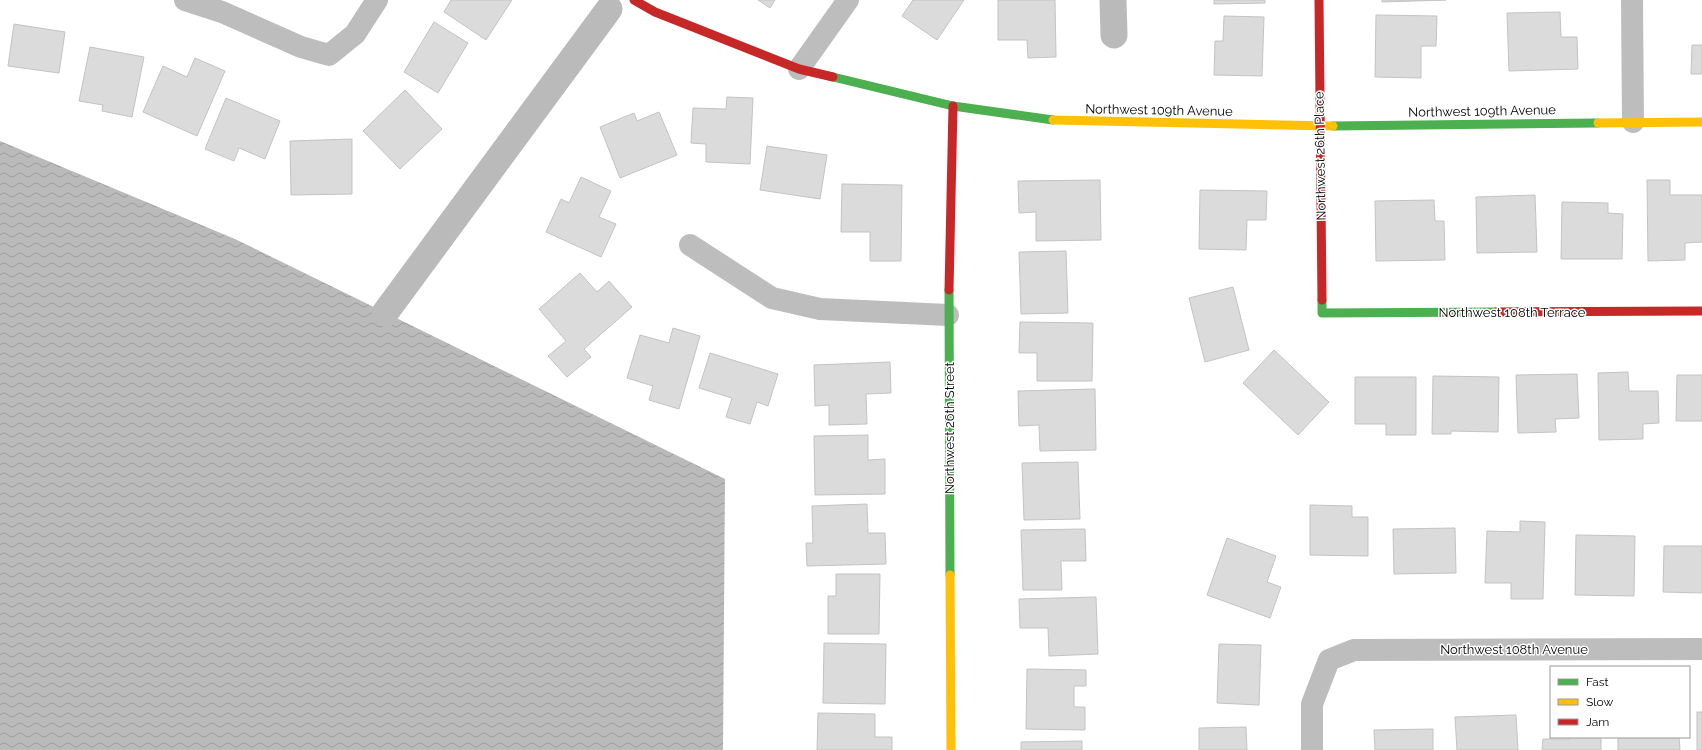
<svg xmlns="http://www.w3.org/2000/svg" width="1702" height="750" viewBox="0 0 1702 750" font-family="Raleway,sans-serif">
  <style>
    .water { fill: url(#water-waves) }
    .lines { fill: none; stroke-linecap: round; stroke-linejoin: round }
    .canal { stroke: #bababa; stroke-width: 27 }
    .building { fill: #dbdbdb; stroke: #c3c3c3 }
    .street { stroke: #bdbdbd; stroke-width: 22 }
    .fast { stroke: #4caf50; stroke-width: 9 }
    .slow { stroke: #ffc107; stroke-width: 9 }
    .jam { stroke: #c62828; stroke-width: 9 }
    .labels { text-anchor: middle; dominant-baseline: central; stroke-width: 3; stroke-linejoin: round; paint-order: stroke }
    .street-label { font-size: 13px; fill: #000; stroke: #fff }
  </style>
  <defs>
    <pattern id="water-waves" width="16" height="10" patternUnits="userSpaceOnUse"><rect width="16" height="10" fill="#bababa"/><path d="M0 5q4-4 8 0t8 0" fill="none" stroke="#9e9e9e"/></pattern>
  </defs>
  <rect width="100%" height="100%" fill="#fff"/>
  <polygon class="water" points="0,141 235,239 725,479 723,750 0,750"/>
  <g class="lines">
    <g class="canal">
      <polyline points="1113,0 1114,35"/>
      <polyline points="385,313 609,9"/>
    </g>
  </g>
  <g class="building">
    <polygon points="451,0 512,0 486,40 444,12"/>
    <polygon points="758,0 775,0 770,8"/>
    <polygon points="913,0 964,0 937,40 902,16"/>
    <polygon points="998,0 1055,0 1056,57 1028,58 1027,40 998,40"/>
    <polygon points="1214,0 1265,0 1265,3 1214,4"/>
    <polygon points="1382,0 1446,0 1382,2"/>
    <polygon points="1560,12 1561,37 1577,37 1578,69 1509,71 1507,13"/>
    <polygon points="1376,15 1437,16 1436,46 1421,46 1421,78 1375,77"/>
    <polygon points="1224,16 1264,17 1262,76 1214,75 1215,41 1223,41"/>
    <polygon points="434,22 468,43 438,93 404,72"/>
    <polygon points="14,24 65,32 59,73 8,66"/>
    <polygon points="1692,45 1702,45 1702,74 1691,74"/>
    <polygon points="90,47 144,57 132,117 102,111 103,105 79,101"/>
    <polygon points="195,58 225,71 197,136 143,112 163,66 187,77"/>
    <polygon points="405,90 442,129 400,169 363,131"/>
    <polygon points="727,97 753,98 750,164 706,162 706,144 691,143 693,108 726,109"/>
    <polygon points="226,98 280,121 265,159 239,148 234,161 205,149"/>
    <polygon points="659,112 677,155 620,178 600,127 634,113 637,121"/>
    <polygon points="352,139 352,194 291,195 290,141"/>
    <polygon points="767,146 827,155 820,199 760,190"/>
    <polygon points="581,177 611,191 599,217 616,224 601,257 546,232 561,199 569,203"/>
    <polygon points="1100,180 1101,240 1036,241 1036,212 1019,213 1018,181"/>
    <polygon points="1647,180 1670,180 1670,195 1702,195 1702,242 1685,243 1685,260 1648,261"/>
    <polygon points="842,184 902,185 901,261 870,261 870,232 841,232"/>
    <polygon points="1200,190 1267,191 1266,220 1247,220 1246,250 1199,249"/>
    <polygon points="1535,195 1537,252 1477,253 1476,197"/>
    <polygon points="1434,200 1435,221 1444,221 1445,260 1376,261 1375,201"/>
    <polygon points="1562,202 1608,203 1608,213 1623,214 1622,259 1561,259"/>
    <polygon points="1066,251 1068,313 1021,314 1019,252"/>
    <polygon points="580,273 597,292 609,281 632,307 584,349 591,357 567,377 548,356 566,341 539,309"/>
    <polygon points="1233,287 1249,350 1205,362 1189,298"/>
    <polygon points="1020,322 1093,323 1092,381 1037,381 1037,353 1019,353"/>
    <polygon points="673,328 700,336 679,409 649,400 653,386 627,378 640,335 669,343"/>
    <polygon points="1274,350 1329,402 1298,435 1243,383"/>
    <polygon points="710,353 778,374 768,406 757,402 750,424 726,417 732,398 699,388"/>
    <polygon points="890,362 891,393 866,394 867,424 829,425 829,405 815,406 814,365"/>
    <polygon points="1628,372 1629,391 1658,391 1659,423 1643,424 1643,439 1599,440 1598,373"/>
    <polygon points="1577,374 1579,418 1555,419 1556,432 1518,433 1516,375"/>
    <polygon points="1677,375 1702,375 1702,421 1676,421"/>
    <polygon points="1433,376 1499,377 1498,432 1451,431 1451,434 1432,434"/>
    <polygon points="1355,377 1416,377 1416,435 1386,435 1386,424 1355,424"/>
    <polygon points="1095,389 1096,450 1040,451 1039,425 1019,426 1018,391"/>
    <polygon points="868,435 868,460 885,459 885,494 815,495 814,436"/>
    <polygon points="1078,462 1080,519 1024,520 1022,463"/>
    <polygon points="867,504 868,533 885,533 886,564 807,566 806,543 813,543 812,506"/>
    <polygon points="1310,505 1352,506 1352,517 1368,517 1368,556 1310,555"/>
    <polygon points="1520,521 1545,522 1543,599 1511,599 1511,583 1485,583 1487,531 1520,532"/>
    <polygon points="1455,528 1456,573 1394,574 1393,529"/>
    <polygon points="1085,529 1086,561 1061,561 1062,590 1023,590 1021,530"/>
    <polygon points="1576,535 1635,536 1634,596 1575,595"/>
    <polygon points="1227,538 1276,556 1267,582 1281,587 1270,618 1207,595"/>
    <polygon points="1664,546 1702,546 1702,593 1663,592"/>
    <polygon points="836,574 880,574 879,634 828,634 828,596 836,596"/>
    <polygon points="1096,597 1098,654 1049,656 1048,628 1020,628 1019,599"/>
    <polygon points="824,643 886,644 885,704 823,703"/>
    <polygon points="1219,644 1261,645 1259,705 1217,703"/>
    <polygon points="1027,669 1086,670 1086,686 1074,686 1074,707 1085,707 1085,730 1026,729"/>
    <rect x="1697" y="712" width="5" height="38"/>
    <polygon points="818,713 875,714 875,737 892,737 892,750 817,750"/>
    <polygon points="1516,715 1518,750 1457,750 1455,717"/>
    <polygon points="1246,727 1247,750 1199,750 1199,728"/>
    <polygon points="1433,729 1433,750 1375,750 1374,730"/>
    <polygon points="1570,737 1601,737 1601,750 1542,750 1543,739 1570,739"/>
    <polygon points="1618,737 1679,737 1680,750 1618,750"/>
    <polygon points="1082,741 1082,750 1021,750 1021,742"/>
  </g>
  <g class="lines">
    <g class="street">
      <polyline points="185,0 222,12 301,47 329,55 355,34 377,0"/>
      <polyline points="1632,0 1633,122"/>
      <polyline points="799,69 848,0"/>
      <polyline points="690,245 772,298 820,309 948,315"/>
      <polyline points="1312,750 1312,704 1329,660 1354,650 1702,649"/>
    </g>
    <g class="fast">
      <polyline points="833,77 953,106 1053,120"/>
      <polyline points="1333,126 1598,123"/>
      <polyline points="949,290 950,575"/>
      <polyline points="1322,300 1322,313 1496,312"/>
    </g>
    <g class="slow">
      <polyline points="1053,120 1333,126"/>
      <polyline points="1598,123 1702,122"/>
      <polyline points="950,575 951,750"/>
    </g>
    <g class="jam">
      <polyline points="634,0 655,12 799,69 833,77"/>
      <polyline points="1319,0 1322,300"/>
      <polyline points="949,290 953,106"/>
      <polyline points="1496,312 1702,311"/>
    </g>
  </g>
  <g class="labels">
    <g class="street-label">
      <text transform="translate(1159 110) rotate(1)">Northwest 109th Avenue</text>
      <text transform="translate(1482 111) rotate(-1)">Northwest 109th Avenue</text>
      <text transform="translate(1320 156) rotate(-91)">Northwest 26th Place</text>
      <text x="1512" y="312">Northwest 108th Terrace</text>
      <text transform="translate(949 428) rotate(-90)">Northwest 26th Street</text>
      <text x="1514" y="649">Northwest 108th Avenue</text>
    </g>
  </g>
  <rect x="1550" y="666" width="140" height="72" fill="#ffffff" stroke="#999999"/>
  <rect x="1558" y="679" width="20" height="6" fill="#4caf50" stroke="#999999"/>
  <text x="1586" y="686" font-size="12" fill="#000000">Fast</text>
  <rect x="1558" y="699" width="20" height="6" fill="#ffc107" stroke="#999999"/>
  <text x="1586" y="706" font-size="12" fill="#000000">Slow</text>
  <rect x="1558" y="719" width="20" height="6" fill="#c62828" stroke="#999999"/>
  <text x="1586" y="726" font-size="12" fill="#000000">Jam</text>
</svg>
